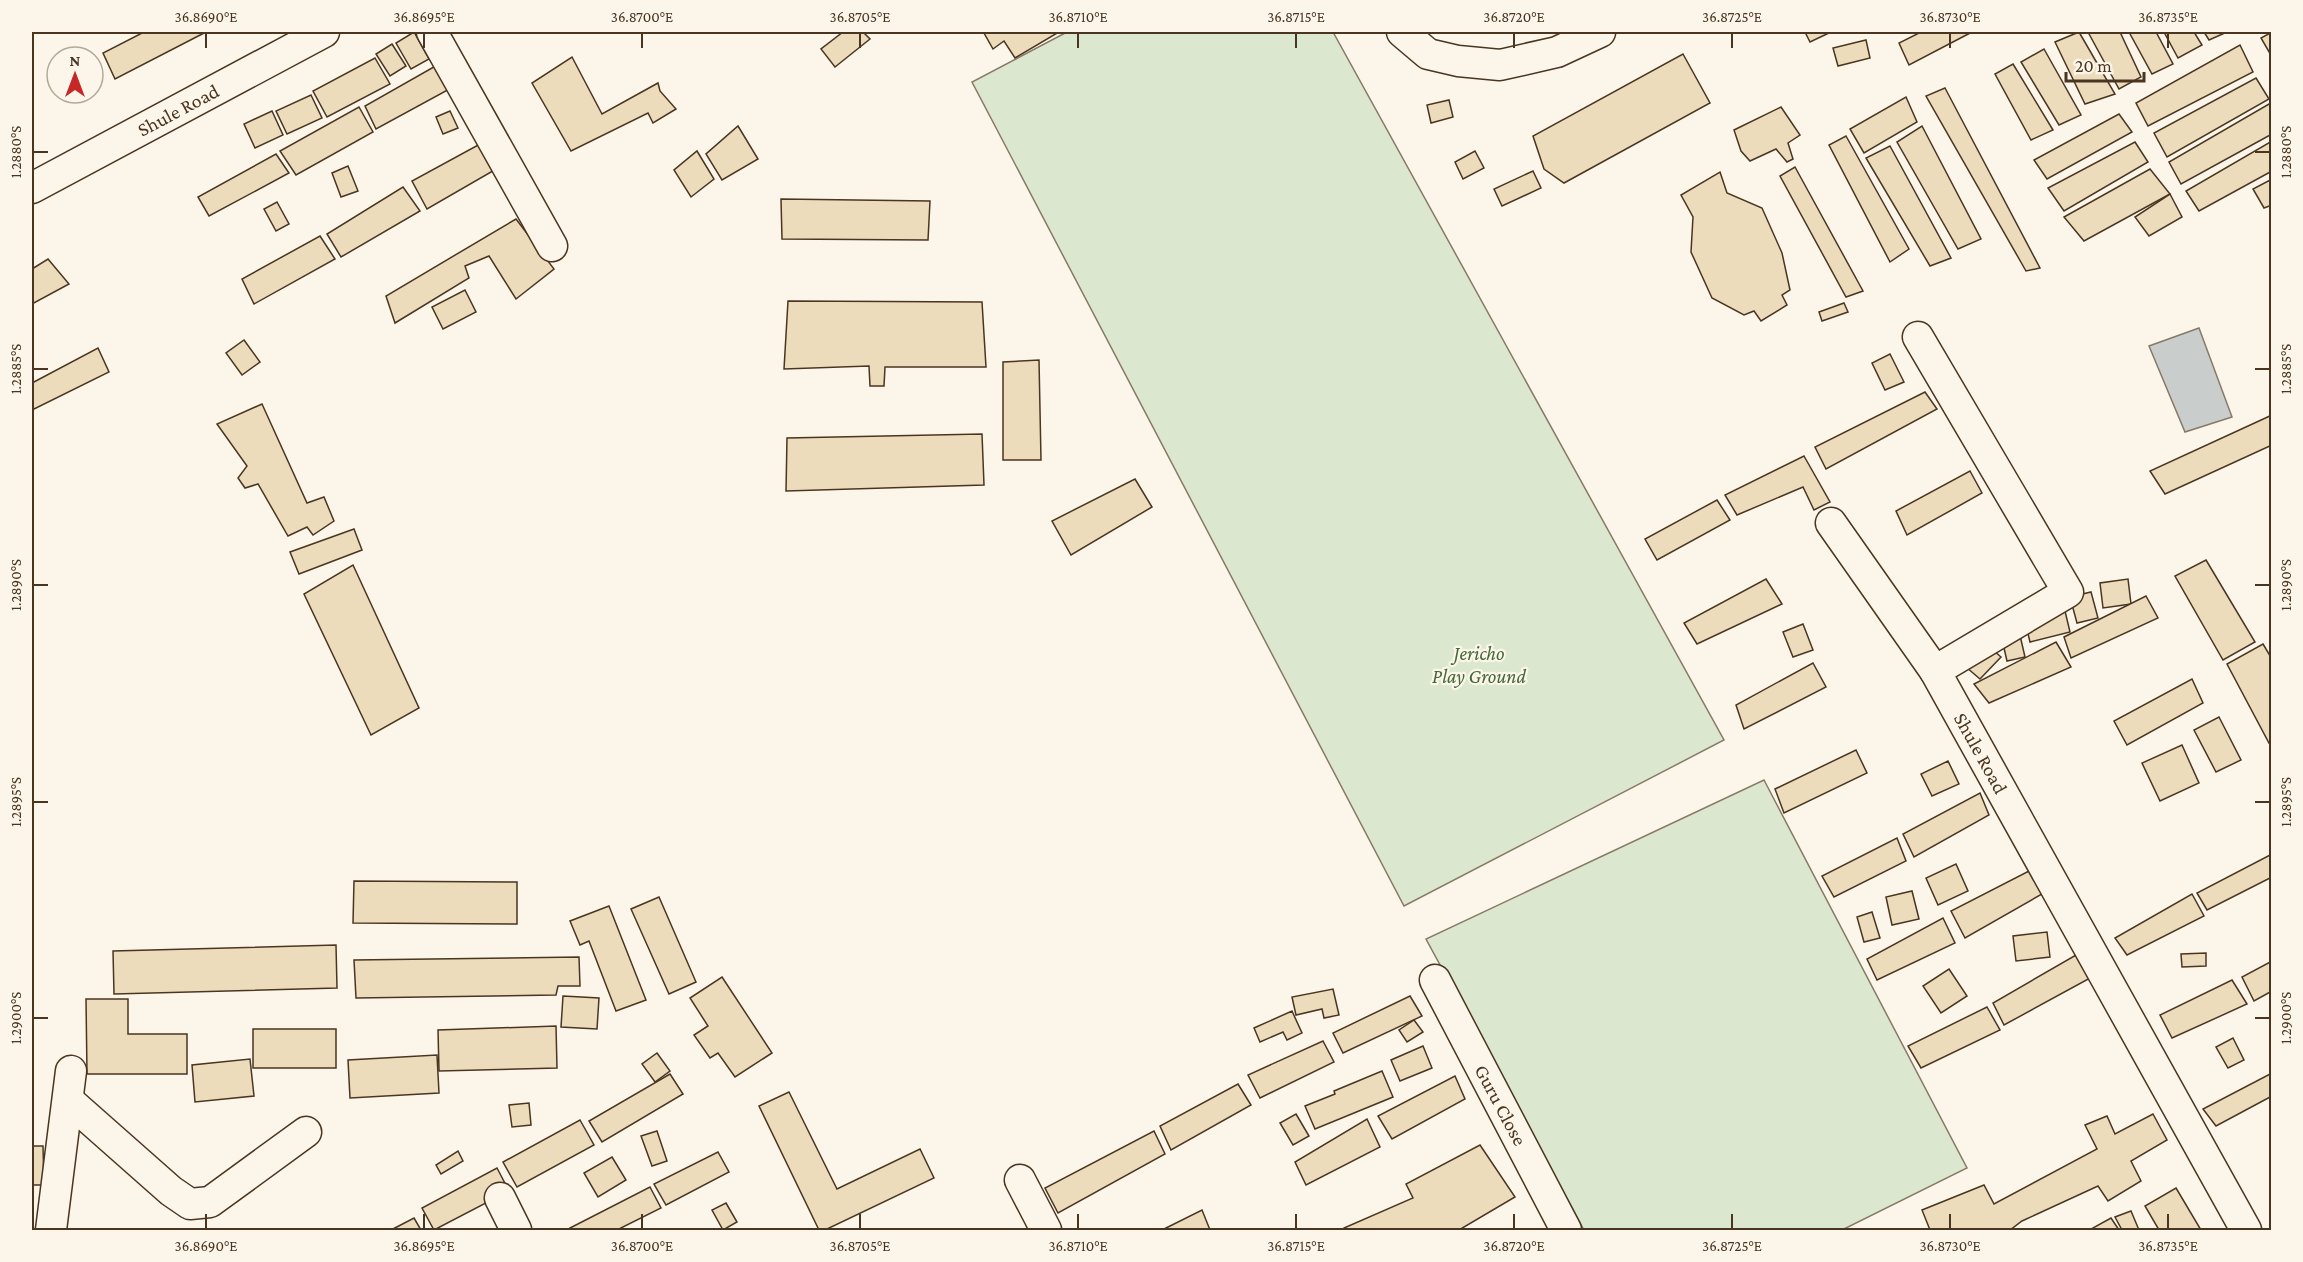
<svg xmlns="http://www.w3.org/2000/svg" width="2303" height="1262" viewBox="0 0 2303 1262" font-family="'Crimson Pro',serif">
  <style>
    .green { fill: #dce7d0; stroke: #887966; stroke-width: 1.5 }
    .water { fill: #c9cecd; stroke: #887966; stroke-width: 1.5 }
    .building { fill: #ecdcbc; stroke: #4a3520; stroke-width: 1.5 }
    .lines { fill: none; stroke-linecap: round; stroke-linejoin: round }
    .minor-casing { stroke: #4a3520; stroke-width: 33 }
    .minor { stroke: #fbf6e9; stroke-width: 30 }
    .ticks { fill: none; stroke: #4a3520; stroke-width: 2 }
    .labels { text-anchor: middle; dominant-baseline: central; stroke-width: 4.5; stroke-linejoin: round; paint-order: stroke }
    .street-label { font-size: 20px; fill: #4a3520; stroke: #fbf6e9 }
    .park-label { font-size: 20px; font-style: italic; fill: #436837; stroke: #fbf6e9 }
    .neatline { fill: none; stroke: #4a3520; stroke-width: 2 }
    .ticks-label { font-size: 15px; text-anchor: middle; fill: #4a3520 }
  </style>
  <rect width="100%" height="100%" fill="#fbf6e9"/>
  <g class="green">
    <polygon points="1067,32 1333,32 1724,740 1404,906 972,82"/>
    <polygon points="1764,780 1967,1168 1842,1230 1584,1230 1426,939"/>
  </g>
  <polygon class="water" points="2199,328 2232,417 2185,432 2149,346"/>
  <g class="building">
    <polygon points="144,32 206,32 115,79 103,53"/>
    <polygon points="414,32 429,59 411,69 396,43"/>
    <polygon points="843,32 863,32 870,39 835,67 821,49"/>
    <polygon points="986,32 1059,32 1015,58 1004,41 993,49 984,33"/>
    <polygon points="1805,32 1831,32 1810,42"/>
    <polygon points="1921,32 1972,32 1909,65 1899,43"/>
    <polygon points="2079,32 2115,94 2085,104 2055,42"/>
    <polygon points="2088,32 2120,32 2141,77 2119,89"/>
    <polygon points="2129,32 2156,32 2173,64 2152,74"/>
    <polygon points="2164,32 2194,32 2202,45 2178,58"/>
    <polygon points="2204,32 2227,32 2209,40"/>
    <polygon points="2272,32 2272,57 2261,38"/>
    <polygon points="1866,40 1870,58 1838,66 1833,48"/>
    <polygon points="392,44 406,66 390,76 376,54"/>
    <polygon points="2240,45 2253,72 2148,126 2136,103"/>
    <polygon points="2044,49 2081,115 2059,125 2021,62"/>
    <polygon points="1683,54 1710,103 1564,183 1544,169 1533,136"/>
    <polygon points="572,57 602,114 658,83 660,91 676,109 653,123 648,113 571,151 532,83"/>
    <polygon points="375,58 390,84 327,117 313,91"/>
    <polygon points="439,64 455,86 376,129 365,106"/>
    <polygon points="2013,64 2053,130 2031,140 1995,74"/>
    <polygon points="2256,78 2269,99 2167,157 2154,133"/>
    <polygon points="1945,88 2040,268 2026,271 1926,96"/>
    <polygon points="311,95 322,118 287,134 276,111"/>
    <polygon points="1906,97 1917,122 1864,153 1850,129"/>
    <polygon points="1449,100 1453,117 1431,123 1427,105"/>
    <polygon points="2269,104 2272,108 2272,134 2181,184 2169,162"/>
    <polygon points="359,107 373,132 296,175 280,151"/>
    <polygon points="1781,107 1800,135 1788,143 1793,159 1787,162 1776,149 1750,161 1741,151 1734,130"/>
    <polygon points="272,111 283,135 255,148 244,124"/>
    <polygon points="450,111 458,128 443,134 436,117"/>
    <polygon points="2119,114 2132,132 2047,179 2034,160"/>
    <polygon points="738,126 758,159 722,180 706,154"/>
    <polygon points="1922,126 1981,239 1958,249 1897,142"/>
    <polygon points="1846,136 1909,249 1890,262 1829,145"/>
    <polygon points="2272,141 2272,171 2199,211 2186,191"/>
    <polygon points="2135,142 2148,162 2064,211 2048,188"/>
    <polygon points="480,144 498,168 427,209 412,181"/>
    <polygon points="1890,146 1951,258 1930,266 1866,158"/>
    <polygon points="697,151 714,179 691,197 674,170"/>
    <polygon points="1475,151 1484,168 1463,179 1455,162"/>
    <polygon points="276,154 289,173 209,216 198,197"/>
    <polygon points="348,166 358,191 341,197 332,173"/>
    <polygon points="1795,167 1863,291 1846,297 1780,176"/>
    <polygon points="2150,169 2170,194 2084,241 2064,217"/>
    <polygon points="1533,171 1541,188 1502,206 1494,189"/>
    <polygon points="1720,172 1727,193 1762,208 1782,253 1790,290 1782,295 1787,305 1761,321 1754,311 1744,315 1712,298 1691,252 1693,217 1681,195"/>
    <polygon points="2272,179 2272,205 2264,208 2253,189"/>
    <polygon points="403,187 420,211 341,257 327,234"/>
    <polygon points="2170,194 2182,217 2149,236 2135,217"/>
    <polygon points="781,199 930,201 928,240 782,239"/>
    <polygon points="277,202 289,224 276,231 264,209"/>
    <polygon points="516,219 554,269 516,299 489,256 465,266 469,278 395,323 386,296"/>
    <polygon points="320,236 335,259 254,304 242,279"/>
    <polygon points="48,259 69,284 32,304 32,269"/>
    <polygon points="465,290 476,312 443,329 432,307"/>
    <polygon points="788,301 982,302 986,367 885,367 884,386 870,386 869,366 784,369"/>
    <polygon points="1844,303 1848,312 1822,321 1819,312"/>
    <polygon points="244,340 260,362 242,375 226,353"/>
    <polygon points="98,348 109,372 32,410 32,383"/>
    <polygon points="1890,354 1904,382 1885,390 1872,363"/>
    <polygon points="1039,360 1041,460 1003,460 1003,362"/>
    <polygon points="1925,392 1937,409 1826,469 1815,447"/>
    <polygon points="262,404 307,503 324,497 334,521 313,535 307,527 288,536 258,484 245,488 238,478 247,466 217,424"/>
    <polygon points="2272,415 2272,445 2165,494 2150,471"/>
    <polygon points="982,434 984,485 786,491 787,438"/>
    <polygon points="1804,456 1830,502 1814,510 1803,487 1737,515 1725,495"/>
    <polygon points="1970,471 1982,493 1907,535 1896,511"/>
    <polygon points="1135,479 1152,507 1071,555 1052,521"/>
    <polygon points="1717,500 1730,520 1657,560 1645,539"/>
    <polygon points="354,529 362,550 299,574 290,552"/>
    <polygon points="2206,560 2255,642 2223,660 2175,576"/>
    <polygon points="353,565 419,708 371,735 304,594"/>
    <polygon points="1766,579 1782,604 1697,644 1684,623"/>
    <polygon points="2128,579 2131,604 2103,608 2100,583"/>
    <polygon points="2091,592 2098,618 2077,623 2070,597"/>
    <polygon points="2146,596 2158,618 2071,658 2064,637"/>
    <polygon points="2065,611 2070,632 2030,642 2025,621"/>
    <polygon points="1803,624 1813,650 1793,657 1783,632"/>
    <polygon points="2019,631 2025,657 2007,661 2001,635"/>
    <polygon points="2056,642 2071,667 1989,703 1974,684"/>
    <polygon points="1986,644 2001,657 1980,679 1966,667"/>
    <polygon points="2263,644 2272,659 2272,742 2269,743 2227,664"/>
    <polygon points="1813,663 1826,687 1744,729 1736,705"/>
    <polygon points="2192,679 2203,703 2127,745 2114,721"/>
    <polygon points="2219,717 2241,760 2216,772 2194,730"/>
    <polygon points="2182,745 2199,783 2160,801 2142,763"/>
    <polygon points="1856,750 1867,773 1784,813 1775,789"/>
    <polygon points="1948,761 1959,784 1932,796 1921,774"/>
    <polygon points="1980,793 1989,815 1914,857 1903,834"/>
    <polygon points="1897,838 1906,861 1834,897 1822,876"/>
    <polygon points="2272,854 2272,877 2207,910 2197,893"/>
    <polygon points="1956,864 1968,891 1938,905 1926,878"/>
    <polygon points="2029,871 2042,894 1965,938 1951,911"/>
    <polygon points="354,881 517,882 517,924 353,923"/>
    <polygon points="1912,891 1919,919 1892,925 1886,897"/>
    <polygon points="2192,894 2204,916 2127,955 2115,938"/>
    <polygon points="659,897 696,982 669,994 631,909"/>
    <polygon points="609,906 646,1000 616,1011 589,941 580,945 570,921"/>
    <polygon points="1872,912 1880,938 1864,942 1857,917"/>
    <polygon points="1943,918 1955,943 1877,980 1867,959"/>
    <polygon points="2047,932 2050,957 2016,961 2013,936"/>
    <polygon points="336,945 337,988 114,994 113,951"/>
    <polygon points="2206,953 2206,966 2182,967 2181,954"/>
    <polygon points="2076,955 2092,977 2004,1025 1993,1003"/>
    <polygon points="579,957 580,986 558,986 556,995 356,998 354,960"/>
    <polygon points="2272,961 2272,991 2254,1001 2242,977"/>
    <polygon points="1949,969 1967,996 1941,1013 1923,986"/>
    <polygon points="722,977 772,1053 735,1077 718,1053 710,1058 694,1035 708,1026 690,998"/>
    <polygon points="2232,980 2247,1004 2172,1038 2160,1015"/>
    <polygon points="1333,989 1339,1015 1324,1018 1322,1009 1296,1015 1292,997"/>
    <polygon points="563,996 599,998 597,1029 561,1027"/>
    <polygon points="1410,996 1422,1016 1343,1053 1333,1033"/>
    <polygon points="86,999 128,999 128,1034 187,1034 187,1074 87,1074"/>
    <polygon points="1987,1007 2000,1030 1921,1068 1908,1046"/>
    <polygon points="1292,1011 1302,1033 1287,1040 1283,1032 1260,1042 1254,1028"/>
    <polygon points="1414,1020 1423,1032 1407,1042 1399,1030"/>
    <polygon points="556,1026 557,1068 439,1071 438,1030"/>
    <rect x="253" y="1029" width="83" height="39"/>
    <polygon points="2233,1038 2244,1060 2228,1068 2216,1047"/>
    <polygon points="1323,1041 1334,1062 1260,1098 1248,1075"/>
    <polygon points="1423,1046 1432,1068 1400,1081 1391,1060"/>
    <polygon points="657,1053 670,1071 655,1082 642,1064"/>
    <polygon points="437,1055 439,1093 350,1098 348,1060"/>
    <polygon points="250,1059 254,1096 195,1102 192,1065"/>
    <polygon points="1382,1071 1393,1097 1315,1129 1305,1106 1335,1094 1334,1091"/>
    <polygon points="2272,1073 2272,1096 2216,1126 2203,1109"/>
    <polygon points="670,1074 683,1094 602,1142 589,1121"/>
    <polygon points="1455,1076 1465,1099 1392,1139 1378,1116"/>
    <polygon points="1238,1084 1251,1105 1171,1150 1160,1126"/>
    <polygon points="789,1092 837,1189 920,1149 934,1178 825,1230 819,1230 759,1106"/>
    <polygon points="529,1103 531,1125 512,1127 509,1105"/>
    <polygon points="1296,1114 1309,1136 1293,1145 1280,1123"/>
    <polygon points="2153,1114 2167,1140 2131,1161 2141,1181 2108,1201 2098,1186 2022,1221 2010,1230 1930,1230 1922,1210 1984,1185 1994,1204 2097,1149 2085,1125 2107,1116 2115,1134"/>
    <polygon points="1367,1119 1380,1147 1306,1185 1295,1162"/>
    <polygon points="580,1120 594,1145 517,1187 503,1162"/>
    <polygon points="657,1131 667,1161 652,1166 641,1136"/>
    <polygon points="1154,1131 1165,1154 1058,1213 1045,1188"/>
    <polygon points="1480,1145 1515,1197 1459,1230 1344,1230 1344,1228 1413,1198 1406,1184"/>
    <polygon points="32,1146 43,1146 44,1185 32,1185"/>
    <polygon points="458,1151 463,1161 441,1174 436,1165"/>
    <polygon points="718,1152 729,1172 666,1205 654,1184"/>
    <polygon points="612,1157 626,1180 598,1197 584,1173"/>
    <polygon points="497,1168 509,1191 434,1230 422,1208"/>
    <polygon points="650,1187 661,1208 617,1230 572,1230 570,1228"/>
    <polygon points="2176,1188 2201,1230 2159,1230 2145,1206"/>
    <polygon points="726,1203 737,1222 723,1230 712,1210"/>
    <polygon points="1202,1210 1210,1230 1162,1230"/>
    <polygon points="2131,1211 2139,1230 2122,1230 2115,1217"/>
    <polygon points="414,1218 421,1230 391,1230"/>
    <polygon points="2111,1218 2119,1230 2091,1229"/>
  </g>
  <g class="lines">
    <g class="minor-casing">
      <g id="minor">
        <polyline points="432,32 552,246"/>
        <polyline points="1402,32 1428,54 1458,61 1500,65 1557,52 1600,32"/>
        <polyline points="32,188 324,32"/>
        <polyline points="1918,337 2068,592 1935,671 2246,1230"/>
        <polyline points="1831,523 1935,671"/>
        <polyline points="1435,980 1566,1230"/>
        <polyline points="68,1100 171,1191 190,1204 210,1202 306,1132"/>
        <polyline points="1020,1180 1046,1230"/>
        <polyline points="500,1198 516,1230"/>
        <polyline points="51,1230 71,1071"/>
      </g>
    </g>
    <use href="#minor" class="minor"/>
  </g>
  <path class="ticks" d="M206,33V48M424,33V48M642,33V48M860,33V48M1078,33V48M1296,33V48M1514,33V48M1732,33V48M1950,33V48M2168,33V48M33,152H48M2255,152H2270M33,369H48M2255,369H2270M33,585H48M2255,585H2270M33,802H48M2255,802H2270M33,1018H48M2255,1018H2270M206,1214V1229M424,1214V1229M642,1214V1229M860,1214V1229M1078,1214V1229M1296,1214V1229M1514,1214V1229M1732,1214V1229M1950,1214V1229M2168,1214V1229"/>
  <g class="labels">
    <g class="street-label">
      <text transform="translate(178 110) rotate(-28)">Shule Road</text>
      <text transform="translate(1981 753) rotate(61)">Shule Road</text>
      <text transform="translate(1501 1105) rotate(62)">Guru Close</text>
    </g>
    <g class="park-label">
      <text x="1479" y="653">Jericho<tspan x="1479" dy="23">Play Ground</tspan></text>
    </g>
  </g>
  <rect width="2303" height="1262" fill="none" stroke="#fbf6e9" stroke-width="66"/>
  <g transform="translate(75 75)"><circle r="28" fill="#fbf6e9" stroke="#b4a999" stroke-width="1.5"/>
  <path d="M0-4.5L10 22L0 15L-10 22Z" fill="#c62828"/>
  <text y="-9" font-size="16" font-weight="bold" text-anchor="middle" fill="#4a3520">N</text>
  </g>
  <path d="M2066 72v9h78v-9" fill="none" stroke="#4a3520" stroke-width="3"/>
  <text x="2075" y="72" font-size="18" fill="#4a3520" stroke="#fbf6e9" stroke-width="4.5" paint-order="stroke">20 m</text>
  <rect x="33" y="33" width="2237" height="1196" class="neatline"/>
  <g class="ticks-label">
    <text x="206" y="22">36.8690°E</text>
    <text x="424" y="22">36.8695°E</text>
    <text x="642" y="22">36.8700°E</text>
    <text x="860" y="22">36.8705°E</text>
    <text x="1078" y="22">36.8710°E</text>
    <text x="1296" y="22">36.8715°E</text>
    <text x="1514" y="22">36.8720°E</text>
    <text x="1732" y="22">36.8725°E</text>
    <text x="1950" y="22">36.8730°E</text>
    <text x="2168" y="22">36.8735°E</text>
    <text transform="translate(16 152) rotate(-90)" y="5">1.2880°S</text>
    <text transform="translate(2286 152) rotate(-90)" y="5">1.2880°S</text>
    <text transform="translate(16 369) rotate(-90)" y="5">1.2885°S</text>
    <text transform="translate(2286 369) rotate(-90)" y="5">1.2885°S</text>
    <text transform="translate(16 585) rotate(-90)" y="5">1.2890°S</text>
    <text transform="translate(2286 585) rotate(-90)" y="5">1.2890°S</text>
    <text transform="translate(16 802) rotate(-90)" y="5">1.2895°S</text>
    <text transform="translate(2286 802) rotate(-90)" y="5">1.2895°S</text>
    <text transform="translate(16 1018) rotate(-90)" y="5">1.2900°S</text>
    <text transform="translate(2286 1018) rotate(-90)" y="5">1.2900°S</text>
    <text x="206" y="1251">36.8690°E</text>
    <text x="424" y="1251">36.8695°E</text>
    <text x="642" y="1251">36.8700°E</text>
    <text x="860" y="1251">36.8705°E</text>
    <text x="1078" y="1251">36.8710°E</text>
    <text x="1296" y="1251">36.8715°E</text>
    <text x="1514" y="1251">36.8720°E</text>
    <text x="1732" y="1251">36.8725°E</text>
    <text x="1950" y="1251">36.8730°E</text>
    <text x="2168" y="1251">36.8735°E</text>
  </g>
</svg>
